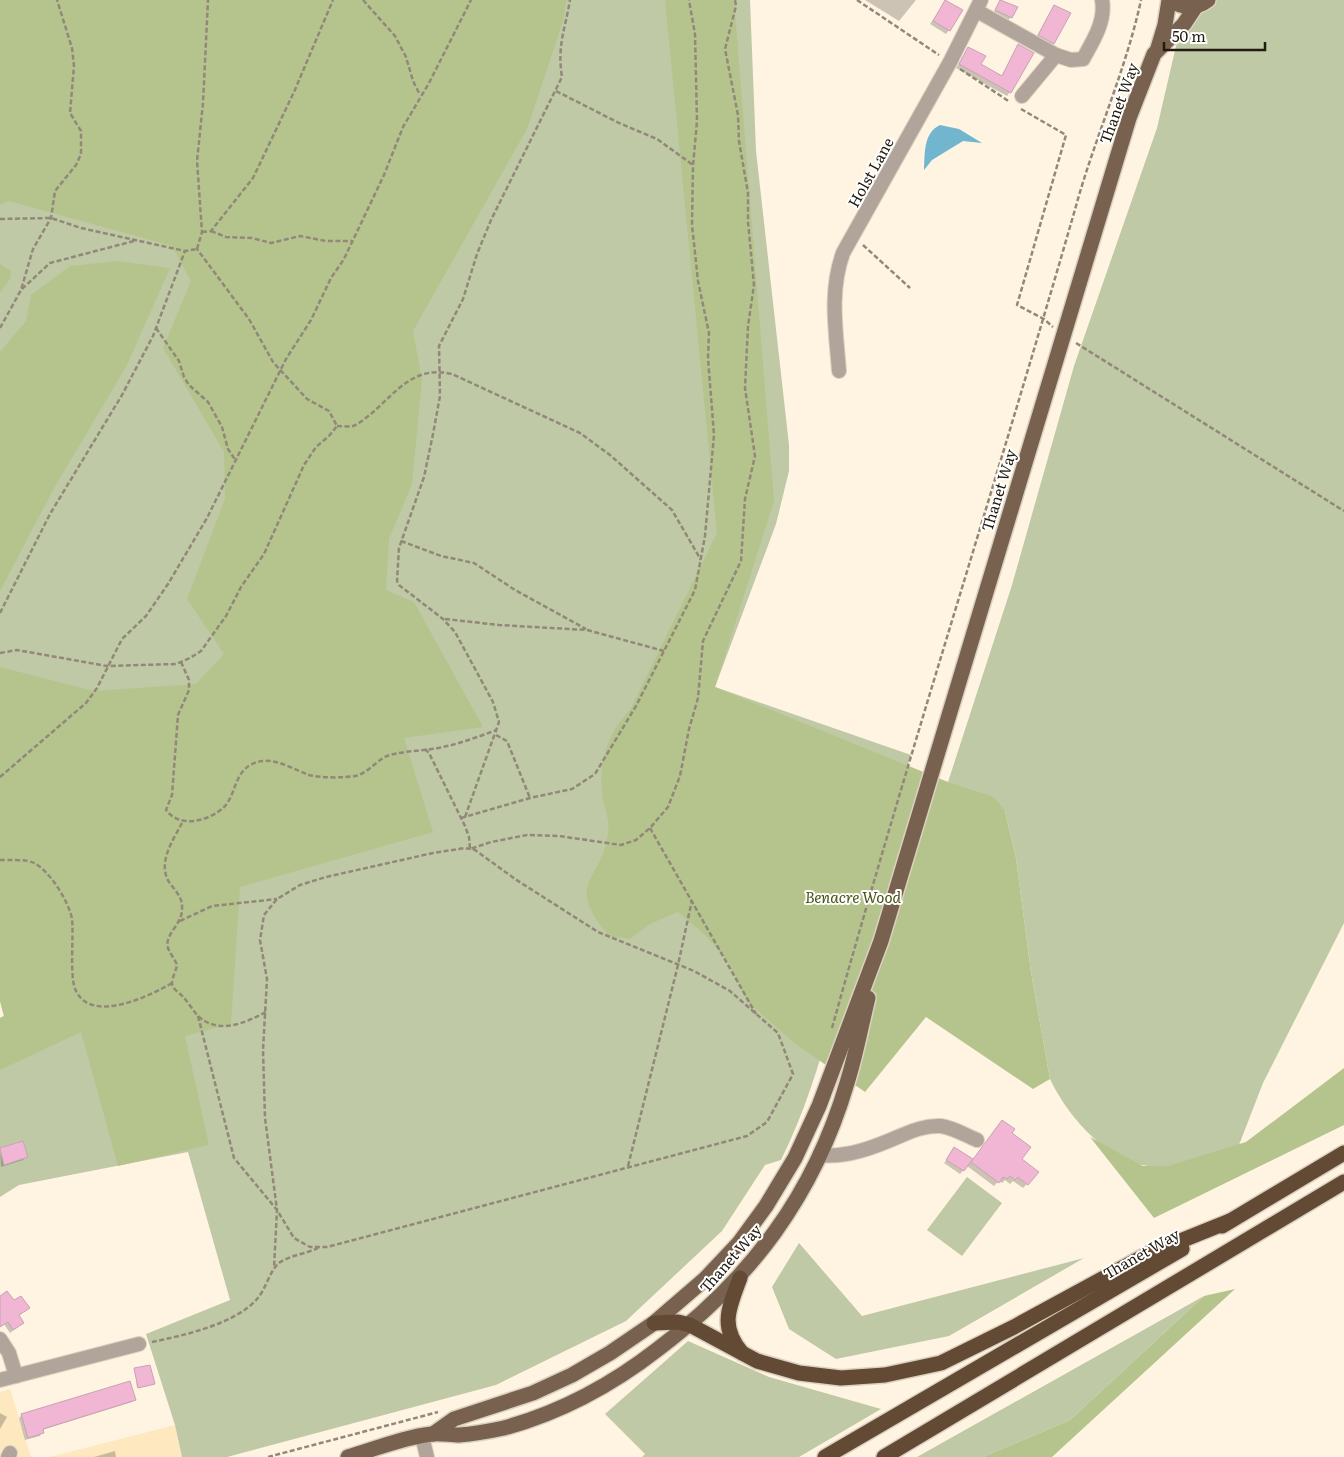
<svg xmlns="http://www.w3.org/2000/svg" width="1344" height="1457" viewBox="0 0 1344 1457" font-family="Literata,serif">
  <style>
    .built { fill: #fde8c0 }
    .green { fill: #bfc9a5 }
    .forest { fill: #b5c48c }
    .water { fill: #71b6ce }
    .shadow { fill: #0003 }
    .building { fill: #f1b6d3; stroke: #c6a3b4 }
    .lines { fill: none; stroke-linecap: round; stroke-linejoin: round }
    .minor-casing { stroke: #dcd1c0; stroke-width: 16 }
    .major-casing { stroke: #dcd1c0; stroke-width: 18 }
    .highway-casing { stroke: #dcd1c0; stroke-width: 18 }
    .path { stroke: #918879; stroke-width: 2.5; stroke-dasharray: 5 2.5; stroke-linecap: butt }
    .minor { stroke: #b1a49a; stroke-width: 14 }
    .major { stroke: #78624f; stroke-width: 15 }
    .highway { stroke: #634a35; stroke-width: 15 }
    .labels { text-anchor: middle; dominant-baseline: central; stroke-width: 4; stroke-linejoin: round; paint-order: stroke }
    .street-label { font-size: 15px; fill: #221b10; stroke: #fff }
    .park-label { font-size: 15px; font-style: italic; fill: #465214; stroke: #fff }
  </style>
  <rect width="100%" height="100%" fill="#fff4e1"/>
  <g class="built">
    <polygon points="10,1389 31,1457 0,1457 0,1392"/>
    <polygon points="175,1425 182,1457 50,1457"/>
  </g>
  <g class="green">
    <path d="M0,0H750L756,151L789,445V471L776,524L715,687L911,755C892,815 873,876 855,937C832,1013 817,1088 781,1160L765,1165L722,1231L626,1321L496,1385L227,1457H182L175,1425L146,1334L230,1300L188,1152L19,1185L0,1197V1152L4,1165L28,1157L23,1141L0,1148V1018L4,1016L0,1001Z"/>
    <path d="M1208,0H1344V923L1263,1083L1239,1145C1216,1152 1192,1162 1169,1166C1117,1174 1070,1121 1050,1079L1031,972L1016,858L1005,811L948,782L1012,585L1074,366L1157,128L1176,46L1196,6Z"/>
    <polygon points="967,1177 1002,1203 962,1256 927,1230"/>
    <polygon points="799,1243 862,1316 1084,1258 949,1336 836,1359 789,1329 772,1287"/>
    <polygon points="1204,1296 1070,1420 983,1457 917,1457"/>
    <polygon points="688,1341 769,1377 881,1409 799,1457 642,1457 645,1454 605,1414"/>
  </g>
  <g class="forest">
    <polygon points="0,0 567,0 563,21 527,129 413,331 422,380 412,484 389,539 386,590 414,602 483,727 404,738 433,832 240,887 231,1024 185,1036 209,1145 118,1166 81,1032 0,1070 0,1018 4,1016 0,1001 0,667 94,691 196,684 224,654 187,599 225,499 224,452 163,348 191,281 172,246 9,201 0,205"/>
    <path d="M665,0H734L774,501L715,687L948,782L994,797L1005,811L1016,858L1031,972L1050,1079L1033,1089L926,1017L865,1092L794,1043L746,1000L729,963L705,935L678,912L650,924L630,939L609,936C563,881 601,884 608,833C610,823 605,809 603,799C597,762 607,735 631,708L717,533Z"/>
    <polygon points="117,261 170,268 127,365 53,490 0,591 0,352 26,321 31,295 70,266"/>
    <polygon points="0,264 11,271 10,279 0,293"/>
    <polygon points="1344,1068 1344,1125 1154,1218 1090,1137 1143,1166 1168,1166 1246,1142"/>
    <polygon points="1235,1289 1052,1457 983,1457 1070,1420 1204,1296"/>
  </g>
  <path class="water" d="M940,125L959,129L982,143L963,141L932,160L924,170C925,154 923,133 940,125Z"/>
  <g class="shadow">
    <polygon points="865,0 916,0 899,21"/>
    <polygon points="1001,0 1017,7 1008,21 993,13"/>
    <polygon points="945,3 949,30 946,34 930,24"/>
    <polygon points="1054,6 1053,43 1050,47 1036,38"/>
    <polygon points="1018,45 1010,92 1007,96 956,68 968,48 980,65 1001,77"/>
    <polygon points="1011,1133 1027,1184 1023,1188 1013,1181 1010,1184 1005,1180 1002,1183 999,1181 994,1186 967,1166 960,1174 944,1163 955,1149 972,1161"/>
    <polygon points="22,1142 26,1157 23,1160 1,1167 0,1149"/>
    <polygon points="0,1297 28,1308 18,1316 23,1323 10,1333 4,1324 0,1327"/>
    <polygon points="135,1369 153,1384 137,1388"/>
    <polygon points="130,1383 135,1399 132,1402 42,1430 40,1436 25,1440 19,1418 21,1416"/>
    <polygon points="0,1413 7,1417 0,1429"/>
    <polygon points="115,1451 116,1457 94,1457"/>
  </g>
  <g class="building">
    <polygon points="945,0 963,10 950,31 933,21"/>
    <polygon points="1000,0 1018,7 1012,18 995,10"/>
    <polygon points="1054,5 1071,13 1054,44 1038,35"/>
    <polygon points="1018,44 1034,53 1011,93 959,64 968,47 986,56 981,64 1002,76"/>
    <polygon points="1002,1120 1015,1129 1012,1133 1031,1147 1022,1159 1039,1172 1028,1185 1018,1177 1015,1180 1010,1176 1007,1179 1003,1177 999,1183 971,1162"/>
    <polygon points="23,1141 28,1157 4,1165 0,1148"/>
    <polygon points="954,1147 973,1159 964,1171 946,1160"/>
    <polygon points="7,1291 14,1300 21,1296 30,1308 19,1315 24,1323 13,1330 8,1322 0,1327 0,1296"/>
    <polygon points="150,1365 155,1384 138,1388 134,1368"/>
    <polygon points="130,1381 136,1400 43,1429 44,1433 28,1438 21,1414"/>
  </g>
  <g class="lines">
    <g class="minor-casing">
      <g id="minor">
        <path d="M977,11L1056,55L1071,60L1083,59C1093,41 1106,21 1102,0"/>
        <polyline points="1022,96 1056,55"/>
        <path d="M839,371C836,331 829,292 843,253L950,62L981,0"/>
        <path d="M820,1155C847,1158 875,1147 900,1136C912,1131 926,1125 941,1126C954,1128 965,1135 977,1140"/>
        <polyline points="0,1339 9,1353 16,1376"/>
        <polyline points="0,1380 139,1344"/>
        <polyline points="422,1436 427,1457"/>
        <polyline points="8,1457 10,1453"/>
      </g>
    </g>
    <g class="major-casing">
      <g id="major">
        <path d="M1170,0C1183,8 1196,9 1208,0"/>
        <polyline points="1158,48 1165,25 1169,0"/>
        <polyline points="433,1434 454,1419 533,1393 572,1375 610,1353 654,1323 705,1279 739,1243 766,1206 795,1158 819,1106 881,941 1129,118 1154,54 1184,24 1196,6"/>
        <path d="M348,1457C375,1449 404,1437 432,1434C441,1433 450,1435 459,1435C473,1434 490,1431 504,1428C559,1413 613,1384 658,1349C751,1279 814,1195 847,1083C856,1055 861,1026 868,998"/>
      </g>
    </g>
    <g class="highway-casing">
      <g id="highway">
        <polyline points="1222,1226 1344,1153"/>
        <path d="M740,1278C729,1308 719,1326 742,1353"/>
        <polyline points="654,1323 678,1322 690,1325 757,1361 799,1373 841,1378 885,1375 941,1363 1014,1327 1148,1254 1230,1221"/>
        <polyline points="825,1457 1182,1249"/>
        <polyline points="884,1457 1344,1182"/>
      </g>
    </g>
    <g class="path">
      <polyline points="363,0 395,36 406,57 413,81 420,95"/>
      <polyline points="857,0 939,55"/>
      <polyline points="960,69 1010,102"/>
      <polyline points="556,91 619,123 657,139 693,165"/>
      <polyline points="1021,109 1066,135 1017,305 1044,319 1053,327"/>
      <polyline points="0,219 51,218 81,228 135,240 185,251 197,249"/>
      <polyline points="211,231 226,237 252,238 271,243 300,236 326,241 352,241"/>
      <polyline points="202,232 211,231 253,178 294,92 333,0"/>
      <polyline points="863,245 910,288"/>
      <polyline points="197,249 202,232 197,161 203,103 208,0"/>
      <polyline points="22,289 50,263 134,241"/>
      <polyline points="0,328 21,290 33,249 51,218 55,191 76,165 81,154 81,131 70,113 74,66 72,48 57,0"/>
      <polyline points="156,328 179,361 184,377 189,385 208,402 222,427 228,449 236,461"/>
      <polyline points="1076,343 1344,511"/>
      <path d="M337,426C342,426 348,427 353,426C359,424 367,417 372,413C397,391 415,365 452,374L580,433L610,455L672,510L701,560"/>
      <polyline points="401,541 441,556 474,563 515,590 586,629"/>
      <polyline points="0,613 50,514 122,395 153,336 185,251"/>
      <polyline points="445,619 499,625 587,630 664,651"/>
      <polyline points="0,653 17,650 107,666 176,664 190,658 201,651 226,616 241,587 264,554 304,465 316,447 329,436 337,426 329,411 307,399 273,362 249,319 197,249"/>
      <path d="M181,662L189,680V690L178,715L172,795L166,810C179,828 207,822 223,808C238,795 232,766 262,761C278,759 295,770 309,775C321,778 343,778 355,776C368,774 378,758 390,755C408,750 426,751 443,747C462,743 480,736 497,730"/>
      <polyline points="496,735 507,741 530,798"/>
      <polyline points="425,749 429,753 465,826 469,837 470,849 491,842 527,835 559,836 621,845 636,840 650,828 668,807 680,776 689,729 698,698 703,641 741,561 745,499 755,456 745,388 748,326 754,285 748,222 748,193 739,141 738,115 725,49 736,6 735,0"/>
      <polyline points="0,777 86,703 97,688 122,639 146,616 168,584 207,518 286,359 311,320 331,278 344,259 384,175 403,127 429,83 471,0"/>
      <path d="M465,817L499,722L493,702L455,632L443,619L399,585L397,581L399,548L424,477L433,434L440,396L439,346L463,299L477,254L491,220L562,77C557,45 565,30 570,0"/>
      <polyline points="461,818 530,798 572,789 595,774 636,706 695,590 705,536 714,435 708,358 709,333 698,281 692,225 693,166 697,121 695,34 689,0"/>
      <path d="M182,823C172,842 155,866 172,886C178,894 183,899 182,910C182,924 164,935 168,948C170,954 175,959 177,965C176,971 172,978 172,983C172,990 181,993 184,998C189,1003 193,1011 198,1016C219,1035 245,1023 266,1012"/>
      <polyline points="650,828 756,1014"/>
      <path d="M0,860C9,860 26,859 34,863C50,871 69,902 72,919C74,935 69,978 76,991C92,1024 150,996 172,983"/>
      <polyline points="180,921 212,906 277,899"/>
      <polyline points="198,1016 234,1158 277,1210 294,1238 310,1247 327,1247 747,1136 767,1122 793,1074 778,1033 730,991 694,971 598,932 515,879 475,850 465,848 433,853 326,877 300,885 277,899 264,915 260,940 267,979 263,1050 265,1118 277,1210 274,1268"/>
      <path d="M832,1028C909,752 997,481 1076,206C1095,137 1126,70 1141,0"/>
      <polyline points="628,1166 678,965 692,900"/>
      <path d="M152,1342C185,1335 235,1324 257,1299C266,1289 270,1270 279,1263C290,1255 306,1254 318,1248"/>
      <polyline points="268,1457 438,1412"/>
    </g>
    <use href="#minor" class="minor"/>
    <use href="#major" class="major"/>
    <use href="#highway" class="highway"/>
  </g>
  <g class="labels">
    <g class="street-label">
      <text transform="translate(1118 103) rotate(-70)">Thanet Way</text>
      <text transform="translate(870 172) rotate(-61)">Holst Lane</text>
      <text transform="translate(998 490) rotate(-73)">Thanet Way</text>
      <text transform="translate(1141 1253) rotate(-30)">Thanet Way</text>
      <text transform="translate(730 1258) rotate(-49)">Thanet Way</text>
    </g>
    <g class="park-label">
      <text x="853" y="896">Benacre Wood</text>
    </g>
  </g>
  <path d="M1164 42v8h101v-8" fill="none" stroke="#221b10" stroke-width="2.5"/>
  <text x="1172" y="42" font-size="15" fill="#221b10" stroke="#ffffff" stroke-width="4" paint-order="stroke">50 m</text>
</svg>
